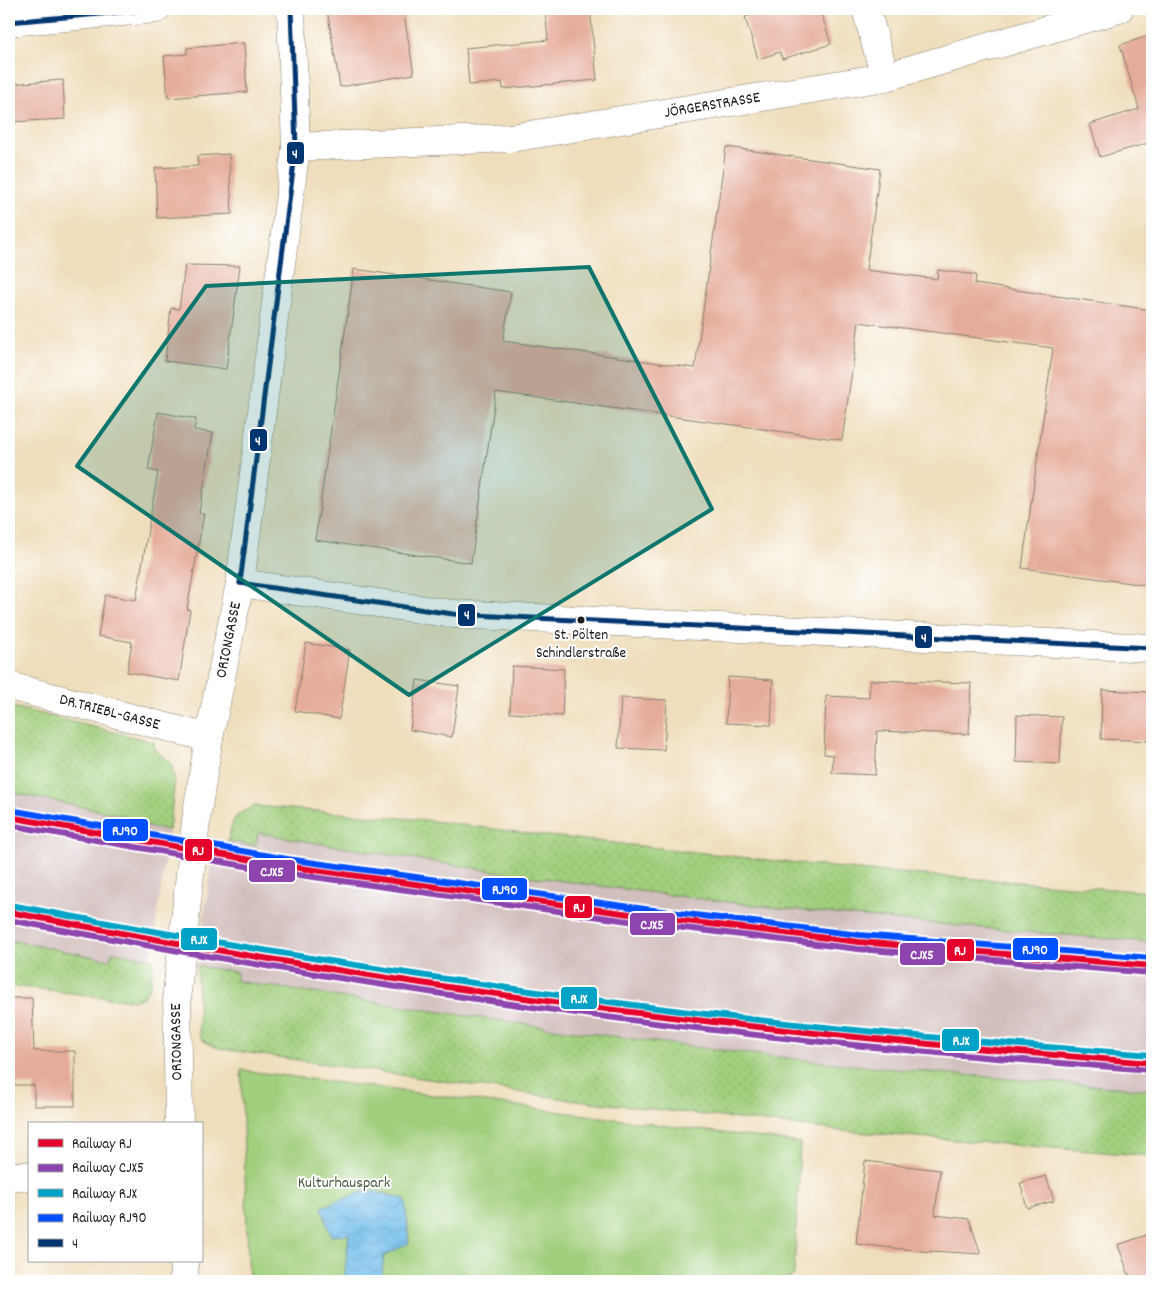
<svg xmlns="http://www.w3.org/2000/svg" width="1161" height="1290" viewBox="0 0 1161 1290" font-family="Dekko,sans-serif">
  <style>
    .industrial { fill: #d1bfbd }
    .grass { fill: url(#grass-dots); stroke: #5e764c }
    .park { fill: #a1cf7d; stroke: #5e764c }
    .water { fill: url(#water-waves); stroke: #486d84 }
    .building { fill: #e5ac9a }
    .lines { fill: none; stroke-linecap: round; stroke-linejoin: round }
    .minor-casing { stroke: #867d6c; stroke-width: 29 }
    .minor { stroke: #fff; stroke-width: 28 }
    .bus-1-casing { stroke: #fff; stroke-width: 9 }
    .bus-1 { stroke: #003570; stroke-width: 5 }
    .rail-1-casing { stroke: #fff; stroke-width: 10 }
    .rail-2-casing { stroke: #fff; stroke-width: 10 }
    .rail-3-casing { stroke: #fff; stroke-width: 10 }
    .rail-4-casing { stroke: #fff; stroke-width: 10 }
    .rail-1 { stroke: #e4002b; stroke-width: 6 }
    .rail-2 { stroke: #8e44ad; stroke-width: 6 }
    .rail-3 { stroke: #01a2c5; stroke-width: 6 }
    .rail-4 { stroke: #0050ff; stroke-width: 6 }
    .marked { fill: #0f766e; fill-opacity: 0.2; stroke: #0f766e; stroke-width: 4; stroke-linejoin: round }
    .bus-dot { fill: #1c1c1c; stroke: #fff; stroke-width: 2 }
    .labels { text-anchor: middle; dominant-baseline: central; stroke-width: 4; stroke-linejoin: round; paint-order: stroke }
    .bus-label { font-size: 15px; fill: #1c1c1c; stroke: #fff }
    .street-label { font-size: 16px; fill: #1c1c1c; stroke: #fff }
    .park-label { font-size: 16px; fill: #4b5b3e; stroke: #fff }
    .line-badge { stroke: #fff; stroke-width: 2 }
    .badge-label { font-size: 14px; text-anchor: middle; font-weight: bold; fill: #fff }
  </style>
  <defs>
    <pattern id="grass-dots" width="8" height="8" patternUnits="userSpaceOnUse" patternTransform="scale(1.25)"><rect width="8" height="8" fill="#a1cf7d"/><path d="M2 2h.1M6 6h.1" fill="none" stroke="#8ab16b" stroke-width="1.8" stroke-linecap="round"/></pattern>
    <pattern id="water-waves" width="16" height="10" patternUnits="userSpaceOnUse" patternTransform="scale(1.25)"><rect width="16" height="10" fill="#73beec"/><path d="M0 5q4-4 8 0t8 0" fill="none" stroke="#63a3ca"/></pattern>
  </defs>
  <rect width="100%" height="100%" fill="#fff"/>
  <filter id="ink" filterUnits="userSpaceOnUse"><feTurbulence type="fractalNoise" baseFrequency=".02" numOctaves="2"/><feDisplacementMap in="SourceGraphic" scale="10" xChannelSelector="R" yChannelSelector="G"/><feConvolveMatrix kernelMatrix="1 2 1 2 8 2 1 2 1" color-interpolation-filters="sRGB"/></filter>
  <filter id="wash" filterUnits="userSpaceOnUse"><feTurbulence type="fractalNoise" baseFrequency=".0096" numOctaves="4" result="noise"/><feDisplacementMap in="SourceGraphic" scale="20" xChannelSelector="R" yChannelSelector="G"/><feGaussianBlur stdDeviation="1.12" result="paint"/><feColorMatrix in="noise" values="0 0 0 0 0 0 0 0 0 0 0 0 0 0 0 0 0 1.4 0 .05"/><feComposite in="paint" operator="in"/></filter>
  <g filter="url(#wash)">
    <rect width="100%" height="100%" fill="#efdebc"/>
    <g class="industrial">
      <polygon points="9,792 126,816 133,824 169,830 151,958 112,952 110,960 9,940"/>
      <polygon points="257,833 401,857 648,892 791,909 1060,935 1152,942 1152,1090 976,1077 762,1055 582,1032 236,981 237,972 197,966 215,839 255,846"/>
    </g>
    <g class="grass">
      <polygon points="9,706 154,742 154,749 171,764 175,781 169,830 133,824 126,816 9,792"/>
      <path d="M255,806L425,820L540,835L859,870L1152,892V942C984,929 814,914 647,892C517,876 387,855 258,833L256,846L228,841C233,818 233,815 255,806Z"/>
      <polygon points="9,940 110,960 112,952 154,959 150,987 143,997 136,1000 116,999 41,989 9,986"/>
      <path d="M197,966L237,972L236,981C410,1008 585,1034 760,1055C890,1070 1021,1080 1152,1090V1156L842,1131L566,1099L249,1053C233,1050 207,1050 199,1035Z"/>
    </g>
    <polygon class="park" points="241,1070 800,1143 794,1275 783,1281 249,1281"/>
    <polygon class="water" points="368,1190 405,1199 409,1243 384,1256 381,1281 344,1281 349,1234 331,1236 322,1207"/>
    <g id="blocks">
      <g class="building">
        <polygon points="327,9 403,9 414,74 340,87"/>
        <polygon points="545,9 590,9 597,80 503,89 502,82 469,85 466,48 548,40"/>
        <polygon points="769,9 820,9 831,44 782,59 780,52 758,59 745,17"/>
        <polygon points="1152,35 1152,142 1100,157 1090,124 1139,109 1120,45"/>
        <polygon points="244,43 247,92 168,98 164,56 187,54 187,48"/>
        <polygon points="63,80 65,119 9,122 9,84"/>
        <polygon points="726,147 880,169 866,270 937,279 938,270 976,275 975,284 1152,310 1152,586 1022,568 1053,348 859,322 842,440 496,392 471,563 315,540 354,269 511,292 503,341 695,368"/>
        <polygon points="229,154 232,214 157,218 155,168 198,166 197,156"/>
        <polygon points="185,265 240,266 226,369 165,361 171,308 179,309"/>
        <polygon points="158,412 196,419 194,430 213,433 199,513 204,514 187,609 190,610 179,681 127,672 132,642 98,636 105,595 136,600 158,472 148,470"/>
        <polygon points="306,643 350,650 339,719 295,711"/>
        <polygon points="512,666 564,669 562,716 510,713"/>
        <polygon points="728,677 773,680 771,725 726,723"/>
        <polygon points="417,680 459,686 452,737 410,730"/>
        <polygon points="870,680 971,683 969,734 877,731 875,775 832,773 833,755 824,754 826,696 869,698"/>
        <polygon points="1102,690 1152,692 1152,741 1101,739"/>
        <polygon points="621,698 667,700 664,750 618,748"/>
        <polygon points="1017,715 1062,717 1060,764 1016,762"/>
        <polygon points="9,998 32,998 34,1051 75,1051 75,1106 34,1106 34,1085 9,1085"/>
        <polygon points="865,1161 940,1170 935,1215 969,1219 981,1254 931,1251 931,1252 856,1244"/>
        <polygon points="1046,1176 1054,1201 1027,1208 1020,1183"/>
        <polygon points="1152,1233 1152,1281 1131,1281 1118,1245"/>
      </g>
    </g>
  </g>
  <g filter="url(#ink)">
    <use href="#blocks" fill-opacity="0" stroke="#867d6c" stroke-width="1"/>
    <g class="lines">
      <g class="minor-casing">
        <g id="minor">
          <polyline points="866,9 885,77"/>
          <polyline points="9,22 156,9"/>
          <path id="s1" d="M296,147L511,138L885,77L1119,9"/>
          <polyline points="240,583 453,614 1152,648"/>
          <path id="s2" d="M9,686L209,738"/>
          <path id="s3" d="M179,1124L177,992L197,812L209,738L240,583L296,147L291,9"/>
          <polyline points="9,1176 29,1176"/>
          <polyline points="184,1261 184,1281"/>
        </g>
      </g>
      <use href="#minor" class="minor"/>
      <g class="bus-1-casing">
        <g id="bus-1">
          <polyline points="9,22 156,9"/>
          <polyline points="240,583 453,614 1152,648"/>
          <polyline points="240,583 296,147 291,9"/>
        </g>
      </g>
      <use href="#bus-1" class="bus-1"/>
      <g class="rail-1-casing">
        <g id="rail-1">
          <polyline points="9,817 286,866 644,916 859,942 1152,966"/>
          <path d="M9,912C237,956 466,993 696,1020C848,1038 1000,1051 1152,1063"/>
        </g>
      </g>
      <g class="rail-2-casing">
        <g id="rail-2">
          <polyline points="9,825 285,873 643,923 858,949 1151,973"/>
          <path d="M9,920C237,963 465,1001 696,1028C847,1046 999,1059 1151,1070"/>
        </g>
      </g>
      <g class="rail-3-casing">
        <path id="rail-3" d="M10,905C238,948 467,985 697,1013C848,1031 1000,1044 1152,1055"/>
      </g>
      <g class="rail-4-casing">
        <polyline id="rail-4" points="10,810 287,859 645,909 860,935 1152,958"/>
      </g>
      <use href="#rail-1" class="rail-1"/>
      <use href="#rail-2" class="rail-2"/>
      <use href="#rail-3" class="rail-3"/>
      <use href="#rail-4" class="rail-4"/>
    </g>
  </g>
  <path class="marked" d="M589,267L712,509L409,695L77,466L206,286Z"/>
  <circle class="bus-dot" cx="581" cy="620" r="4.5"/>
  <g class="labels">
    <g class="bus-label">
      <text x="581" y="636">St. Pölten<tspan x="581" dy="18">Schindlerstraße</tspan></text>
    </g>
    <g class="street-label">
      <text stroke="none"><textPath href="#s1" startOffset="419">JÖRGERSTRASSE</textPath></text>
      <text stroke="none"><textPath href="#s3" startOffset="488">ORIONGASSE</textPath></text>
      <text stroke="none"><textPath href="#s2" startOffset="104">DR.TRIEBL-GASSE</textPath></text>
      <text transform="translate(177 1042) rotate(-91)">ORIONGASSE</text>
    </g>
    <g class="park-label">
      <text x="344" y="1183">Kulturhauspark</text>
    </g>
  </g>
  <g class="line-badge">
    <rect x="286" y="141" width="19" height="24" rx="5" fill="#003570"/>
    <rect x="249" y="428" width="19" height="24" rx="5" fill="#003570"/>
    <rect x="457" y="603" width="19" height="24" rx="5" fill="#003570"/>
    <rect x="914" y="625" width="19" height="24" rx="5" fill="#003570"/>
    <rect x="102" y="818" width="47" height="24" rx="5" fill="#0050ff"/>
    <rect x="184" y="838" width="29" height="24" rx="5" fill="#e4002b"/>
    <rect x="248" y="859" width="48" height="24" rx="5" fill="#8e44ad"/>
    <rect x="481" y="877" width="47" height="24" rx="5" fill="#0050ff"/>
    <rect x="564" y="895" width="29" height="24" rx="5" fill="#e4002b"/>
    <rect x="629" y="912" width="47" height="24" rx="5" fill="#8e44ad"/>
    <rect x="180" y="927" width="38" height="24" rx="5" fill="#01a2c5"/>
    <rect x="1012" y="937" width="47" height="24" rx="5" fill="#0050ff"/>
    <rect x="946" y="938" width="29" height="24" rx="5" fill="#e4002b"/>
    <rect x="899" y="942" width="47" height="24" rx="5" fill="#8e44ad"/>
    <rect x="560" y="986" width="38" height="24" rx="5" fill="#01a2c5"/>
    <rect x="941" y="1028" width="39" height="24" rx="5" fill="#01a2c5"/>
  </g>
  <g class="badge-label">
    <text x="295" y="158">4</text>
    <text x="258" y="445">4</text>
    <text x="467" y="619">4</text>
    <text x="924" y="642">4</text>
    <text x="125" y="835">RJ90</text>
    <text x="198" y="855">RJ</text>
    <text x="272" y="876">CJX5</text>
    <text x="505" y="894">RJ90</text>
    <text x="579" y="912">RJ</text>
    <text x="652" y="929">CJX5</text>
    <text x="199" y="944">RJX</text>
    <text x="1035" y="954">RJ90</text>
    <text x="960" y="955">RJ</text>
    <text x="922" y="959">CJX5</text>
    <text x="579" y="1003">RJX</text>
    <text x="961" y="1045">RJX</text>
  </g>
  <rect width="1161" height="1290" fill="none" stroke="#fff" stroke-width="30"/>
  <rect x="28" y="1122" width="175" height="140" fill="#ffffff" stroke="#a4a4a4"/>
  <rect x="38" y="1139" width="25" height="8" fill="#e4002b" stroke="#a4a4a4"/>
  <text x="72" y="1148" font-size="15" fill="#1c1c1c">Railway RJ</text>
  <rect x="38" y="1164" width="25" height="8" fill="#8e44ad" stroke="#a4a4a4"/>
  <text x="72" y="1172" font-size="15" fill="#1c1c1c">Railway CJX5</text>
  <rect x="38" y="1189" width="25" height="8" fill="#01a2c5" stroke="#a4a4a4"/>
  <text x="72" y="1198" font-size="15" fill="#1c1c1c">Railway RJX</text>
  <rect x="38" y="1214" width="25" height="8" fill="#0050ff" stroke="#a4a4a4"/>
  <text x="72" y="1222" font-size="15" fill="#1c1c1c">Railway RJ90</text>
  <rect x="38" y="1239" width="25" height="8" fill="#003570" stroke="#a4a4a4"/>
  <text x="72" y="1248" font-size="15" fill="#1c1c1c">4</text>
</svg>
